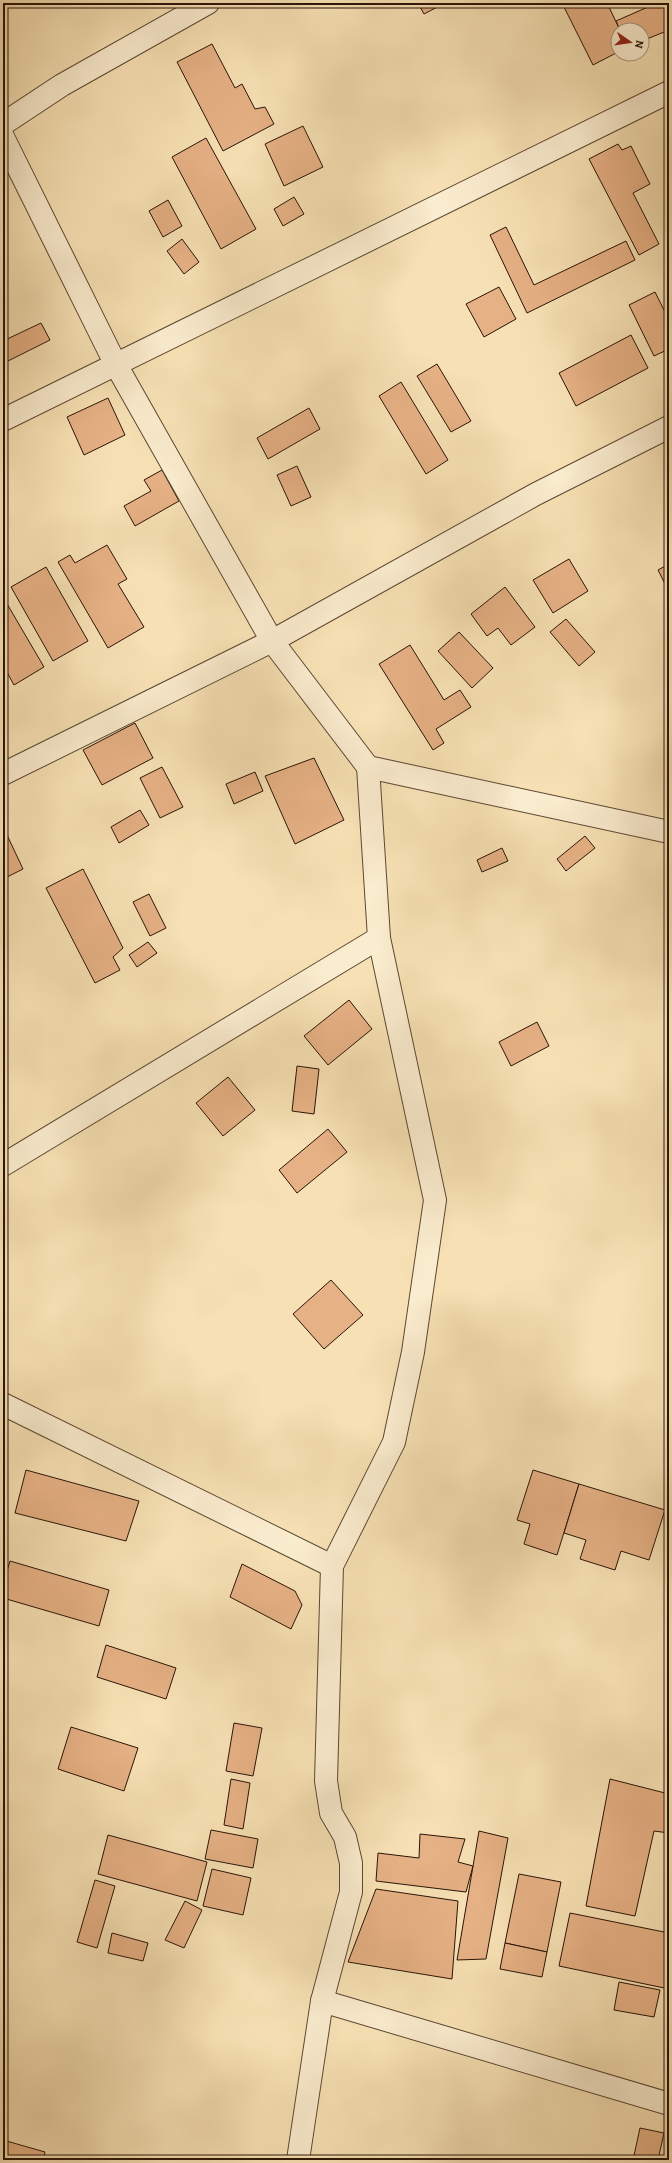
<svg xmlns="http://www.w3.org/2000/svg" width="672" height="2163" viewBox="0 0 672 2163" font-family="Alegreya,serif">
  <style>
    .building { fill: #e6b185; stroke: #291407 }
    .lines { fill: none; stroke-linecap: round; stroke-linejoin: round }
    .street-casing { stroke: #5c4732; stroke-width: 24 }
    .street { stroke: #faecce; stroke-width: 22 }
  </style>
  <rect width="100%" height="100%" fill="#f7e1b4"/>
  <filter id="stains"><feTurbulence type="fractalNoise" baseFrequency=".005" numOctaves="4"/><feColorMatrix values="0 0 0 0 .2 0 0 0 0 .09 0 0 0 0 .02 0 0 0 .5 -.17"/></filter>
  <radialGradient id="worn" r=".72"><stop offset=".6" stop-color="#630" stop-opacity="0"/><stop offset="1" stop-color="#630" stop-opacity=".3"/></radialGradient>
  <g class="building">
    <polygon points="418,3 445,3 424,14"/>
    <polygon points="562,3 607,3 620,30 618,30 618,52 593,65"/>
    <polygon points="657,3 663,3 669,15 669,30 642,41 642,30 620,30 616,21"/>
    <polygon points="212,44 235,88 242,84 255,109 265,107 274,124 223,151 177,62"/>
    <polygon points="303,126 323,167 284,186 265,144"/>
    <polygon points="206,138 256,229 221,249 172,157"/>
    <polygon points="618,144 622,150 631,146 650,184 633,193 659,244 639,255 589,159"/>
    <polygon points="294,197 304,214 283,226 274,209"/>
    <polygon points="168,200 182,226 163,237 149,211"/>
    <polygon points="506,227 534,285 626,241 635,260 527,313 490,235"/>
    <polygon points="182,239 199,262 184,274 167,251"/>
    <polygon points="499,287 516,319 484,337 466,304"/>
    <polygon points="655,292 669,320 669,349 654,356 629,305"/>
    <polygon points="41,323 50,340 8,361 3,350 3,341"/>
    <polygon points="631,335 648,368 576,406 559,373"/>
    <polygon points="437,364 471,421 451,432 417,376"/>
    <polygon points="401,382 448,460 426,474 379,396"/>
    <polygon points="108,398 125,435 84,455 67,417"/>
    <polygon points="309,408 320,429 268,459 257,438"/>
    <polygon points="297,466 311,497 291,506 277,475"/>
    <polygon points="162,470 179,501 135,526 124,506 151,491 144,480"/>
    <polygon points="107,545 127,579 118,584 144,627 108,648 58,562 70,555 75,563"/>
    <polygon points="569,559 588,591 553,613 533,580"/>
    <polygon points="669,564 669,592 658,570"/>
    <polygon points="46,567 88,641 53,661 11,587"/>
    <polygon points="505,587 535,627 511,645 498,628 487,636 471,614"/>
    <polygon points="3,597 44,667 14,685 3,665"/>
    <polygon points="566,619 595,652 579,666 550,632"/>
    <polygon points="459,632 493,668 472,688 438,651"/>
    <polygon points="410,645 444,700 460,690 471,707 436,729 444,743 433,750 379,664"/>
    <polygon points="135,723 153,758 102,785 83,750"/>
    <polygon points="314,758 344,820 295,844 265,776"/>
    <polygon points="162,767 183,807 160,818 140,778"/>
    <polygon points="255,772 263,791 234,804 226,784"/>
    <polygon points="140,810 149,825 119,843 111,827"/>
    <polygon points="7,835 23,869 3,879 3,836"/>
    <polygon points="585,836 595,848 566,871 557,859"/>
    <polygon points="502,848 508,861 482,872 477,860"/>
    <polygon points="83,869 123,948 113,957 120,970 95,983 46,888"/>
    <polygon points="149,894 166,928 150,936 133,902"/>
    <polygon points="148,942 157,953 137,967 129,955"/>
    <polygon points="349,1000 372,1029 328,1065 304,1036"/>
    <polygon points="537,1022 549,1046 511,1066 499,1042"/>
    <polygon points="297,1066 319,1069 314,1114 292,1111"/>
    <polygon points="228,1077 255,1110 223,1136 196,1103"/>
    <polygon points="328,1129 347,1152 297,1193 279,1170"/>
    <polygon points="331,1280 363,1315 324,1349 293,1314"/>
    <polygon points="26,1470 139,1501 126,1541 15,1513"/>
    <polygon points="533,1470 579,1484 557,1555 524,1544 530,1524 517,1520"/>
    <polygon points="579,1484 665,1510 649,1560 621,1551 615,1570 580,1559 586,1540 564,1533"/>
    <polygon points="10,1561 109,1590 99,1626 3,1598 3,1585"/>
    <polygon points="242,1564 295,1591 302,1605 291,1629 230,1597"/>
    <polygon points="106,1645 176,1668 166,1699 97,1677"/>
    <polygon points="234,1723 262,1728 253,1776 226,1771"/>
    <polygon points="71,1727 138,1748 124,1791 58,1769"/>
    <polygon points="231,1779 250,1783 243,1829 224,1825"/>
    <polygon points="610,1779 669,1794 669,1833 654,1831 635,1916 586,1906"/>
    <polygon points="211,1830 258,1839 253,1868 205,1859"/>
    <polygon points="479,1831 508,1838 486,1959 457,1960"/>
    <polygon points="420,1834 465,1839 458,1862 473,1866 466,1892 376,1881 378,1853 419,1858"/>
    <polygon points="108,1835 207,1862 197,1901 98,1874"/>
    <polygon points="212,1869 251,1878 243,1915 203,1906"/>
    <polygon points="519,1874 561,1882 547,1952 505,1943"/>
    <polygon points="95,1880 115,1886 97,1948 77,1942"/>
    <polygon points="376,1889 458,1901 452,1979 348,1962"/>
    <polygon points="185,1901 202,1910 184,1948 165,1940"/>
    <polygon points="570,1913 669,1933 669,1989 559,1966"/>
    <polygon points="112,1933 148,1943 143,1961 108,1953"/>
    <polygon points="505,1943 547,1952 542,1977 500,1969"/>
    <polygon points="619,1982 660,1990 654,2017 614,2010"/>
    <polygon points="640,2128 664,2133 658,2160 633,2160"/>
    <polygon points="3,2140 45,2152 43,2160 3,2160"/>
  </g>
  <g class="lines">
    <g class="street-casing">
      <g id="street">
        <polyline points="3,124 62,85 208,3"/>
        <polyline points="3,137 115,363 272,641 368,767 669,832"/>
        <polyline points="3,420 669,92"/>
        <polyline points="3,774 272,641 536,494 669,427"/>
        <polyline points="3,1165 379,938"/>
        <polyline points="3,1404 332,1566"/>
        <polyline points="322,2001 351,1892 351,1863 345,1837 331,1813 326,1781 332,1566 394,1442 413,1352 435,1200 379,938 368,767"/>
        <polyline points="298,2160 322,2001 669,2104"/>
      </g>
    </g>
    <use href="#street" class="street"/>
  </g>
  <rect width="672" height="2163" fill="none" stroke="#f7e1b4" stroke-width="16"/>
  <rect x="4" y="4" width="664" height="2155" fill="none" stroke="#291407" stroke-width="2"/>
  <rect x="8" y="8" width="656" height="2147" fill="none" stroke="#291407"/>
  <g transform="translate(630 42) rotate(103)"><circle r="19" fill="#faecce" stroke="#a6967e"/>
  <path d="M0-3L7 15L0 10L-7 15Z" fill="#8f2418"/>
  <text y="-6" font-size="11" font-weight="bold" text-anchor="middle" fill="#291407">N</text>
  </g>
  <rect width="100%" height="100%" filter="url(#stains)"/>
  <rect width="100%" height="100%" fill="url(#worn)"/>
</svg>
